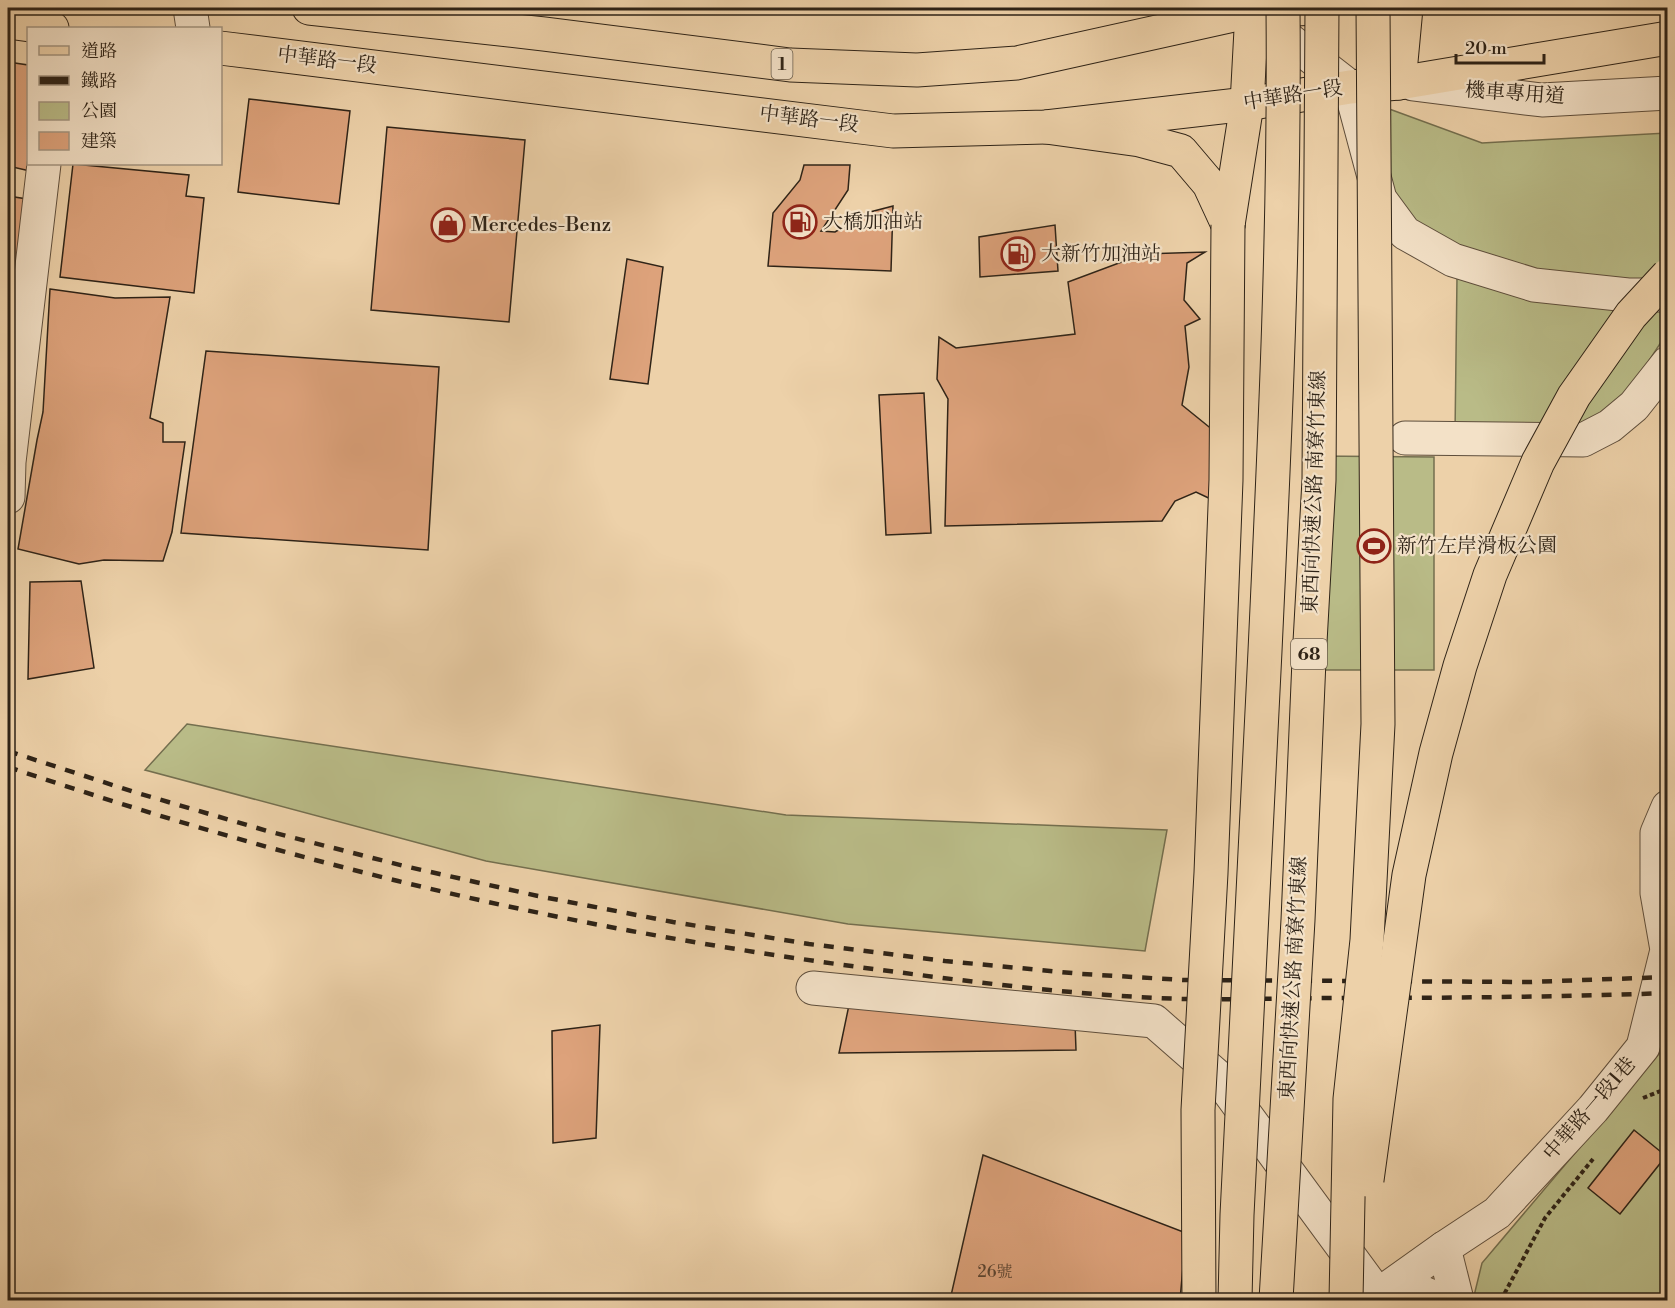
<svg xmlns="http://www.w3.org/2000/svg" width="1675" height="1308" viewBox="0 0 1675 1308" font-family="'Libre Bodoni','Noto Serif TC',serif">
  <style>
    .green { fill: #b9bb87; stroke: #746f4f; stroke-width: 1.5 }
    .building { fill: #dda27b; stroke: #2e2317; stroke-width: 1.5 }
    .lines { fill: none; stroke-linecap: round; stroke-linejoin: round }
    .minor-casing { stroke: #5e4e3c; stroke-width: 35 }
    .major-casing { stroke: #2e2317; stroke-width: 35 }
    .highway-casing { stroke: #2e2317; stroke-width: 35 }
    .path { stroke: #2e2317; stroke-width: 4; stroke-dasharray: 4.5 3; stroke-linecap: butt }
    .minor { stroke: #f3e1c7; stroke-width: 33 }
    .major { stroke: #edd1a9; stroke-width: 33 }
    .highway { stroke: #edd1a9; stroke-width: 33 }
    .rail { stroke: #2e2317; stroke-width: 4.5; stroke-dasharray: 10 10; stroke-linecap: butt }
    .highway-bridge-casing { stroke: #2e2317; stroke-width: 35; stroke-linecap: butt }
    .highway-bridge { stroke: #edd1a9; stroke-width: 33 }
    .labels { text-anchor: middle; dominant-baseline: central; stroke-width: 4.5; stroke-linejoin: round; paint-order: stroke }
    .number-label { font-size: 16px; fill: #5a4330 }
    .shield { fill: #f3e1c7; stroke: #695c4c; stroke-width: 1.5 }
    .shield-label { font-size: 18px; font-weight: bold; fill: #2e2317 }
    .street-label { font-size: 20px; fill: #2e2317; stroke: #f3e1c7 }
    .poi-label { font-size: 20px; fill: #2e2317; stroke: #f3e1c7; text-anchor: start }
  </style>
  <rect width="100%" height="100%" fill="#edd1a9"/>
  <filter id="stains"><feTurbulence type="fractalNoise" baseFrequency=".00333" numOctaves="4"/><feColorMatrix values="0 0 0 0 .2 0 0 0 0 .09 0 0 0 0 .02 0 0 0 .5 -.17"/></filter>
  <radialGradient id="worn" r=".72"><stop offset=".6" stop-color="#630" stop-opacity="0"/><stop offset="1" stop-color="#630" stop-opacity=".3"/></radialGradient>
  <g class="green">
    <polygon points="1362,99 1482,143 1667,133 1667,280 1535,278 1415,227 1385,184"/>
    <polygon points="1457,277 1667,306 1667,333 1630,390 1581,427 1455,434"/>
    <polygon points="1314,456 1434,457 1434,670 1314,670"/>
    <polygon points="187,724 786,815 1167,830 1145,951 848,924 486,861 145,770"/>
    <polygon points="1667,1030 1667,1300 1473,1300 1482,1263 1664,1048"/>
  </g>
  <g class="building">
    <polygon points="8,62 28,65 30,171 8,166"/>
    <polygon points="249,99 350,111 339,204 238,192"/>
    <polygon points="387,127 525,140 509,322 371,310"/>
    <polygon points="73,164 189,175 186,196 204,198 194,293 60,277"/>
    <polygon points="804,165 850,165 848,190 821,231 835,232 870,212 893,206 891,271 768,266 773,213 800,180"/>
    <polygon points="8,196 27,199 18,264 8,261"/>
    <polygon points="1055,225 1058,271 980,277 979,237"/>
    <polygon points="1205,252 1187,263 1184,300 1200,319 1185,326 1189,367 1182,405 1219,435 1215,501 1196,492 1175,501 1162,521 945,526 948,399 937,379 939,337 956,348 1075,334 1068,282 1143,254"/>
    <polygon points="627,259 663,267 648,384 610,379"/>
    <polygon points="50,289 115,298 170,297 150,418 163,423 163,442 185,442 172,532 163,561 104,560 79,564 18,549 37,440 43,412"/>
    <polygon points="8,294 10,294 22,352 8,352"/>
    <polygon points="206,351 439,367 428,550 181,533"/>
    <polygon points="924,393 931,533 886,535 879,395"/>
    <polygon points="81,581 94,668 28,679 30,582"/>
    <polygon points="849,1005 1075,1023 1076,1050 839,1053"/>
    <polygon points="600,1025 596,1138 553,1143 552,1031"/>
    <polygon points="1634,1130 1666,1156 1620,1214 1588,1188"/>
    <polygon points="983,1155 1186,1233 1180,1300 950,1300"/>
  </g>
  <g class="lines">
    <g class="minor-casing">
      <g id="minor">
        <polyline points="190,8 193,28"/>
        <polyline points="1265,21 1350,87 1380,199 1405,233 1453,260 1534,285 1628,295 1668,295"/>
        <polyline points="1413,84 1542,100 1668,93"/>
        <polyline points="1405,438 1583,440 1610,426 1634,406 1668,363"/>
        <polyline points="8,497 9,462 44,164"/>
        <polyline points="813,988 1154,1021 1218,1077 1378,1295 1377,1300"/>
        <polyline points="1444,1248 1457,1300"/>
        <polyline points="1378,1295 1414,1289 1440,1300"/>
        <polyline points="1374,1300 1378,1295 1444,1248 1497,1213 1593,1109 1643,1047 1667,950 1657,893 1657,833 1668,807"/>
      </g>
    </g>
    <g class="major-casing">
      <g id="major">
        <polyline points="309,8 544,34 790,65 917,70 1017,63 1252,11 1317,8"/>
        <polyline points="8,22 52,28"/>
        <polyline points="220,48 893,131 1046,127 1247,104 1350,87 1399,83 1668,38"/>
      </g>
    </g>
    <g class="highway-casing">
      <g id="highway">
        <polyline points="1399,83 1406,8"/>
        <polyline points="1046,127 1140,140 1181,151 1209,184 1228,225"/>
        <polyline points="1228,225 1247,104 1252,11"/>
      </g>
    </g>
    <g class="path">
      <polyline points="1643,1098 1668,1088"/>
      <polyline points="1501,1300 1545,1218 1593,1159"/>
    </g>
    <use href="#minor" class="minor"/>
    <use href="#major" class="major"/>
    <use href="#highway" class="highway"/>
    <g class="rail">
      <polyline points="8,751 134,792 271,832 404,866 538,896 673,922 809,944 945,961 1082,974 1184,980 1529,982 1668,977"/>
      <path d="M8,767C136,810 266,849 398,881C557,920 719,949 881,970C981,983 1083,996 1185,999C1235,1000 1286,998 1337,998C1448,998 1557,997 1668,993"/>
    </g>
    <g class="highway-bridge-casing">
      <g id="highway-bridge">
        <polyline points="1367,1180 1409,875 1436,753 1460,666 1490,575 1538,462 1574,396 1631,315 1668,275"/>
        <polyline points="1199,1300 1198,1110 1211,873 1226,480 1228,225"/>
        <path d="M1235,1300L1237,1215C1247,1027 1256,839 1265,651C1275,437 1285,222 1283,8"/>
        <polyline points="1276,1300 1298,920 1309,660 1319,480 1322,8"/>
        <polyline points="1346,1300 1350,1099 1367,940 1378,724 1373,8"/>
      </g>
    </g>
    <use href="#highway-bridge" class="highway-bridge"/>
  </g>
  <defs>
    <g id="fuel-ring" transform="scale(1.725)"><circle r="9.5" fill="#f3e1c7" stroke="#8f2418" stroke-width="1.5"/><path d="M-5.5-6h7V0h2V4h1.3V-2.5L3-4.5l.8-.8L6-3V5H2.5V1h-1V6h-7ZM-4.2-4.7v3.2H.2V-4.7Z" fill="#8f2418"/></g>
    <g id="shop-ring" transform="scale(1.725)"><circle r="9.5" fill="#f3e1c7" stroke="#8f2418" stroke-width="1.5"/><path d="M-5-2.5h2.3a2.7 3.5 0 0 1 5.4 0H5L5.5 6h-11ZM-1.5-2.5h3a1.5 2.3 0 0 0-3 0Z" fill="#8f2418"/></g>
    <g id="stadium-ring" transform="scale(1.725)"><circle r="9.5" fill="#f3e1c7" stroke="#8f2418" stroke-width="1.5"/><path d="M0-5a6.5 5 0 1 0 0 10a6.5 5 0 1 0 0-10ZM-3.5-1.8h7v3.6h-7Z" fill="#8f2418"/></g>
  </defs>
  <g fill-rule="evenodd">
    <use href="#fuel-ring" x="800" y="222"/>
    <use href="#shop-ring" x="448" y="225"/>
    <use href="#fuel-ring" x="1018" y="254"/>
    <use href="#stadium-ring" x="1374" y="546"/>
  </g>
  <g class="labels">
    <g class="number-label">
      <text x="995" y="1272">26號</text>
    </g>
    <g class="shield">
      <rect x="771.5" y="49" width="21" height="30" rx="4.5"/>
      <rect x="1291" y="639" width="36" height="30" rx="4.5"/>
    </g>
    <g class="shield-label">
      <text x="782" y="64">1</text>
      <text x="1309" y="654">68</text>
    </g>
    <g class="street-label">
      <text transform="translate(327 61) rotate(7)">中華路一段</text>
      <text transform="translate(1515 94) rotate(4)">機車專用道</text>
      <text transform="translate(1293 96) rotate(-9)">中華路一段</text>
      <text transform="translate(809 120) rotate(7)">中華路一段</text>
      <text transform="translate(1315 492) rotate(-88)">東西向快速公路 南寮竹東線</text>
      <text transform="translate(1294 978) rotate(-87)">東西向快速公路 南寮竹東線</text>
      <text transform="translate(1590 1109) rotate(-49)">中華路一段1巷</text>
    </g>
    <g class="poi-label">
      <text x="823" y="222">大橋加油站</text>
      <text x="471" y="225">Mercedes-Benz</text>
      <text x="1041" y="254">大新竹加油站</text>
      <text x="1397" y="546">新竹左岸滑板公園</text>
    </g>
  </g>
  <rect width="1675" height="1308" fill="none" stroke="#edd1a9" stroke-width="30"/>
  <rect x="9" y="9" width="1657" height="1290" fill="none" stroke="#2e2317" stroke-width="3"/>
  <rect x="15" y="15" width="1645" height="1278" fill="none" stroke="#2e2317" stroke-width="1.5"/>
  <rect x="27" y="27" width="195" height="138" fill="#f3e1c7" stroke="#a49581" stroke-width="1.5"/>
  <rect x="39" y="46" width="30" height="9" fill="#edd1a9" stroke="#a49581" stroke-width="1.5"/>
  <text x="81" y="57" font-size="18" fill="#2e2317">道路</text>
  <rect x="39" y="76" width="30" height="9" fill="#2e2317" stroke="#a49581" stroke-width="1.5"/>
  <text x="81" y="87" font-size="18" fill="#2e2317">鐵路</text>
  <rect x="39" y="102" width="30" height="18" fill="#b9bb87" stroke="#a49581" stroke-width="1.5"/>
  <text x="81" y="117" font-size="18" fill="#2e2317">公園</text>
  <rect x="39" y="132" width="30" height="18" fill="#dda27b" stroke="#a49581" stroke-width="1.5"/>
  <text x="81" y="147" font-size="18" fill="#2e2317">建築</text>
  <path d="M1456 54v9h88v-9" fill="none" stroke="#2e2317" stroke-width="3"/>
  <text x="1465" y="54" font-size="18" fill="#2e2317" stroke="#f3e1c7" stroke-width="4.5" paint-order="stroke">20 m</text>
  <rect width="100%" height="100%" filter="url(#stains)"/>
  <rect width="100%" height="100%" fill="url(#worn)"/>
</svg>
